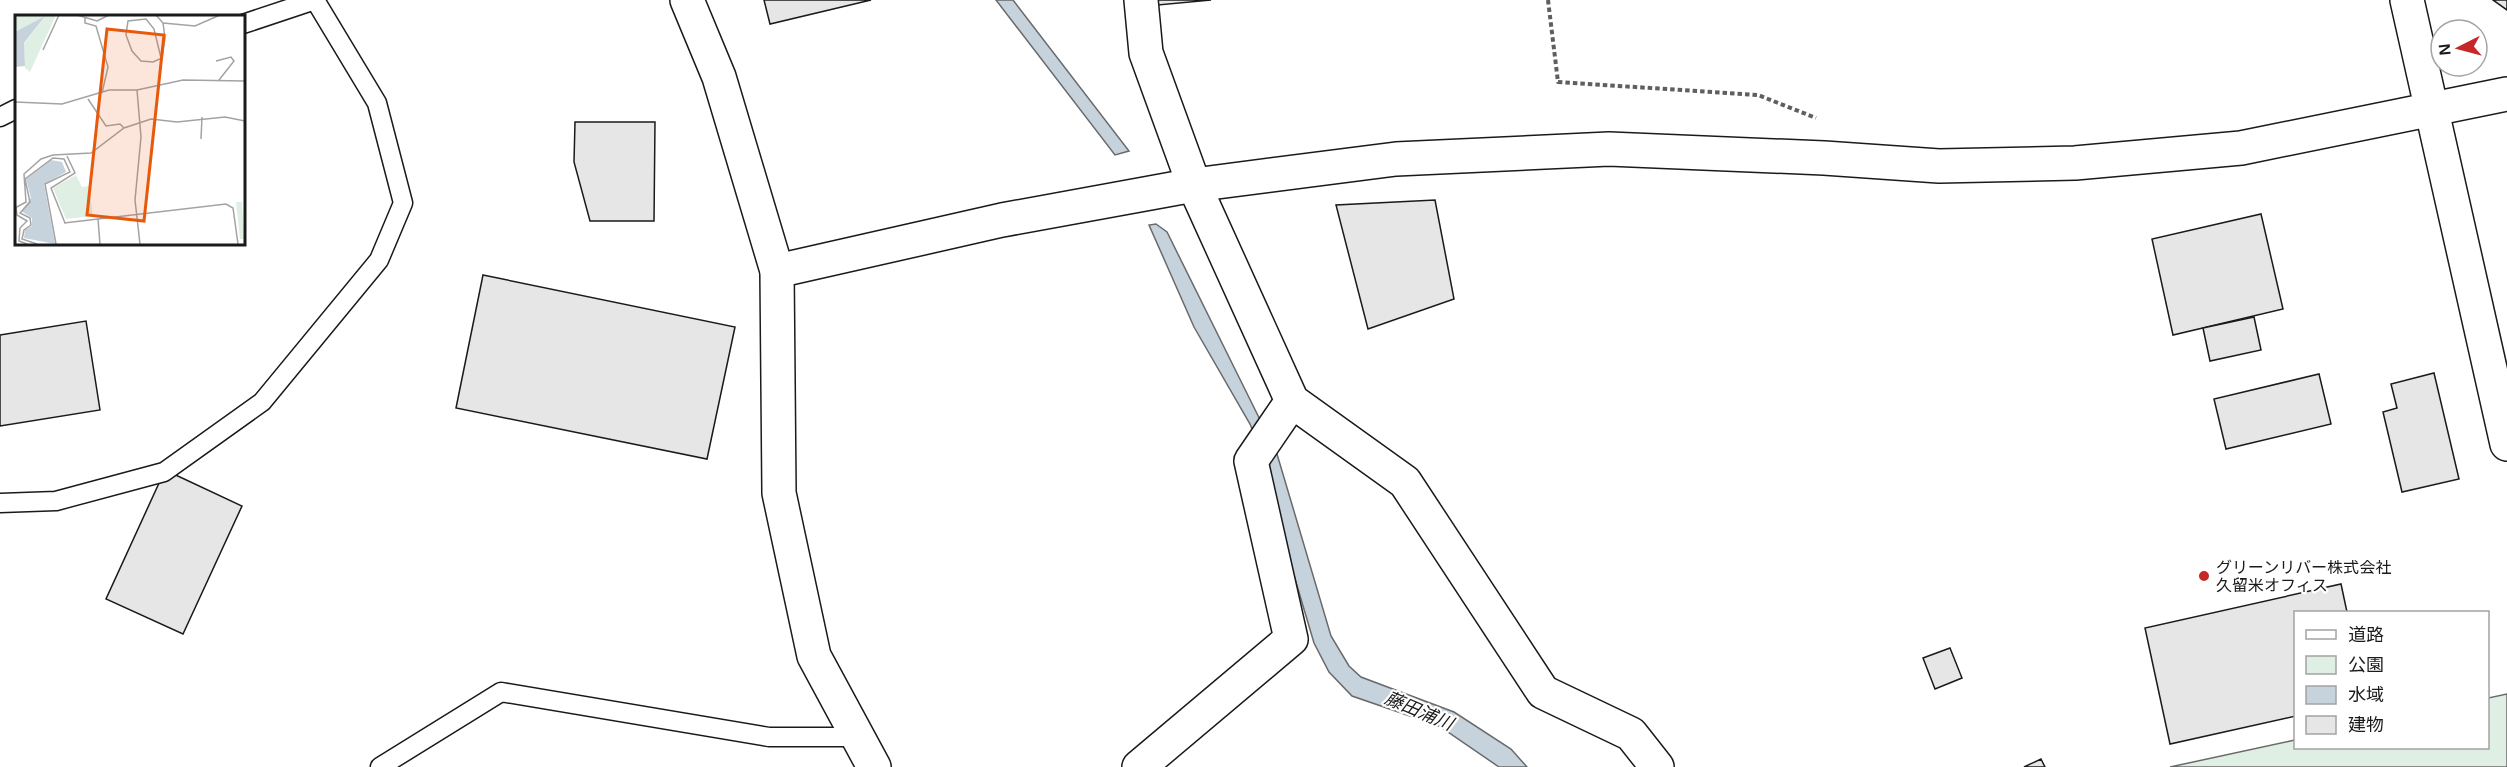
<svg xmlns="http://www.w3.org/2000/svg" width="2507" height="767" viewBox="0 0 2507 767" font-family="Helvetica,'Noto Sans JP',sans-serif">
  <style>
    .green { fill: #e0efe3; stroke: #6a6a6a; stroke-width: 1.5 }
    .water { fill: #c6d2dc; stroke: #6a6a6a; stroke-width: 1.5 }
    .building { fill: #e6e6e6; stroke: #1a1a1a; stroke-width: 1.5 }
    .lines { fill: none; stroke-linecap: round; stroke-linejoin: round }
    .service-casing { stroke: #1a1a1a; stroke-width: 21 }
    .minor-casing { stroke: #1a1a1a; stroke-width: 36 }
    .tertiary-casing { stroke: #1a1a1a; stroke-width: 36 }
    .path { stroke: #5f5f5f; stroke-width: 4; stroke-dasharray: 4.5 3; stroke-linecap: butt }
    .service { stroke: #fff; stroke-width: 18 }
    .minor { stroke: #fff; stroke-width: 33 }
    .tertiary { stroke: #fff; stroke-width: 33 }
    .poi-dot { fill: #c62828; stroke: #fff; stroke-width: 2 }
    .labels { text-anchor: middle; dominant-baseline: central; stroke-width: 4.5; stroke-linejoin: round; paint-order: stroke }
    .poi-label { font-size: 16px; fill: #1a1a1a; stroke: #fff; text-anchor: start }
    .water-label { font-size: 18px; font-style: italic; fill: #1a1a1a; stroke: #fff }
    .inset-road { fill: none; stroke: #a3a3a3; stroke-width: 1.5 }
    .view { fill: #e8590c; fill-opacity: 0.15; stroke: #e8590c; stroke-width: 3 }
    .inset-edge { fill: none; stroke: #1a1a1a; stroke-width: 3 }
  </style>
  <rect width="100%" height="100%" fill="#fff"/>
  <polygon class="green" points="2507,694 2507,767 2170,767 2295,740 2296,748 2488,748 2488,698"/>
  <g class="water">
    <polygon points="996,0 1013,0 1129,151 1115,155"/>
    <polygon points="1156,224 1167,232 1277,454 1331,636 1349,666 1361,677 1454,712 1511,749 1527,767 1499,767 1439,726 1352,696 1329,672 1314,643 1293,572 1265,461 1250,424 1194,327 1149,225"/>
  </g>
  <g class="building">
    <polygon points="764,0 871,0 770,24"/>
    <polygon points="1158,0 1211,0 1158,5"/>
    <polygon points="2493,0 2507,0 2507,10"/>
    <polygon points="575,122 655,122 654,221 590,221 574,162"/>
    <polygon points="1435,200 1454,299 1368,329 1336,205"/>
    <polygon points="2261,214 2283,309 2173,335 2152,239"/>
    <polygon points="483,275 735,327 707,459 456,408"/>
    <polygon points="2254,317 2261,350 2210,361 2203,328"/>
    <polygon points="86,321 100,410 0,426 0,335"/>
    <polygon points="2434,373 2459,479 2402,492 2383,412 2397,408 2391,384"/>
    <polygon points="2319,374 2331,424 2226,449 2214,399"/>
    <polygon points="165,470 242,506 183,634 106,599"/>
    <polygon points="2341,584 2347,612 2296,612 2296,716 2170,744 2145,628"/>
    <polygon points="1950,648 1962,678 1935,689 1923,658"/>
    <polygon points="2041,759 2045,767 2024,767"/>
  </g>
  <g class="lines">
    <g class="service-casing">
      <g id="service">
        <polyline points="243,24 315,0"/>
        <polyline points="0,117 16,109"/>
        <polyline points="0,503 56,501 164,472 262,402 379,260 403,203 377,103 315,0"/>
        <polyline points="380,767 501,692 769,737 858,737"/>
      </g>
    </g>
    <g class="minor-casing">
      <g id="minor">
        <polyline points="687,0 719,77 777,271 779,493 814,656 874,767"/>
        <polyline points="1141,0 1146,53 1194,185 1292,401 1405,482 1543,692 1631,734 1657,767"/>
        <polyline points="1139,767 1291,639 1251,461 1292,401"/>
      </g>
    </g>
    <g class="tertiary-casing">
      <g id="tertiary">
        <polyline points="2407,0 2507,444"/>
        <polyline points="777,271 1002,220 1194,185 1396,159 1609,149 1824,158 1939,166 2075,163 2241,148 2507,94"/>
      </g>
    </g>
    <polyline class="path" points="1548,0 1558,82 1758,95 1816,118"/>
    <use href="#service" class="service"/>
    <use href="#minor" class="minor"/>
    <use href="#tertiary" class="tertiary"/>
  </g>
  <circle class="poi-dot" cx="2204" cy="576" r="6"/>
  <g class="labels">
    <g class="poi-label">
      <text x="2216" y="567">グリーンリバー株式会社<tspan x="2216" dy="18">久留米オフィス</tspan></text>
    </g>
    <g class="water-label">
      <text transform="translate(1419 711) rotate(23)">藤田浦川</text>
    </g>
  </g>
  <g transform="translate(15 15)">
    <rect width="230" height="230" fill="#fff"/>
    <path d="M0,0H41L15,57L10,53L9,29L30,1L0,17ZM61,160L67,172L74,171L78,201L51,204L38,173ZM221,187H227L229,224H225Z" fill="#e0efe3"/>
    <path d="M30,1L9,28L10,51L0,52V17ZM36,145L47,147L51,157L29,169L40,229L9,223L10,215L17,211V203L6,196L16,183L11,164Z" fill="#c6d2dc"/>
    <path class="inset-road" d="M62,0L82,6L94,0M141,0L148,8L150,23L147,43L138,47L126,46L117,36L111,20L113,6L131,4L139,14L146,43M70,3V8L81,11L93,52L87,78M148,8L180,11L205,0M28,35L44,0M201,46L216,42L219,46L204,65M122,75L126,122L120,185L125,229M73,84L91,111L105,109L109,113M0,87L47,89L94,75H122L168,65L230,66M186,124L187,102M1,192L2,200L12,206L5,213L4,226L12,229M0,193L11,187L9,159L26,144L38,140L76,138L109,113L136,104L162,107L210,102L230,106M83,204L85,229M49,208L211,189L218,193L223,229M50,208L36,173L60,158L52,141M22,229L7,224L9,215L16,210L15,203L5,198L15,187L10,164L38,143L49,144L55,157L30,169L41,229"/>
    <path class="view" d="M92,14L149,20L129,206L72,200Z"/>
    <rect width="230" height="230" class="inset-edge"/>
  </g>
  <rect x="2294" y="611" width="195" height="138" fill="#ffffff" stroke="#a3a3a3" stroke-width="1.5"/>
  <rect x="2306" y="630" width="30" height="9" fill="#ffffff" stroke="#a3a3a3" stroke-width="1.5"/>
  <text x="2348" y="641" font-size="18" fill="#1a1a1a">道路</text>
  <rect x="2306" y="656" width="30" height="18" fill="#e0efe3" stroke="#a3a3a3" stroke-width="1.5"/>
  <text x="2348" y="671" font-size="18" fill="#1a1a1a">公園</text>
  <rect x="2306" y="686" width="30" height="18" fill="#c6d2dc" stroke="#a3a3a3" stroke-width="1.5"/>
  <text x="2348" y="701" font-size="18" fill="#1a1a1a">水域</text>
  <rect x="2306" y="716" width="30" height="18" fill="#e6e6e6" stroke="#a3a3a3" stroke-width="1.5"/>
  <text x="2348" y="731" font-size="18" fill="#1a1a1a">建物</text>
  <g transform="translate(2459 48) rotate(264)"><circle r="28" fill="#ffffff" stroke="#a3a3a3" stroke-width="1.5"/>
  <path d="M0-4.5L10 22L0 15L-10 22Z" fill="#c62828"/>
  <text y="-9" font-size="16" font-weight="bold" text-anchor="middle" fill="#1a1a1a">N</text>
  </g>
</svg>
